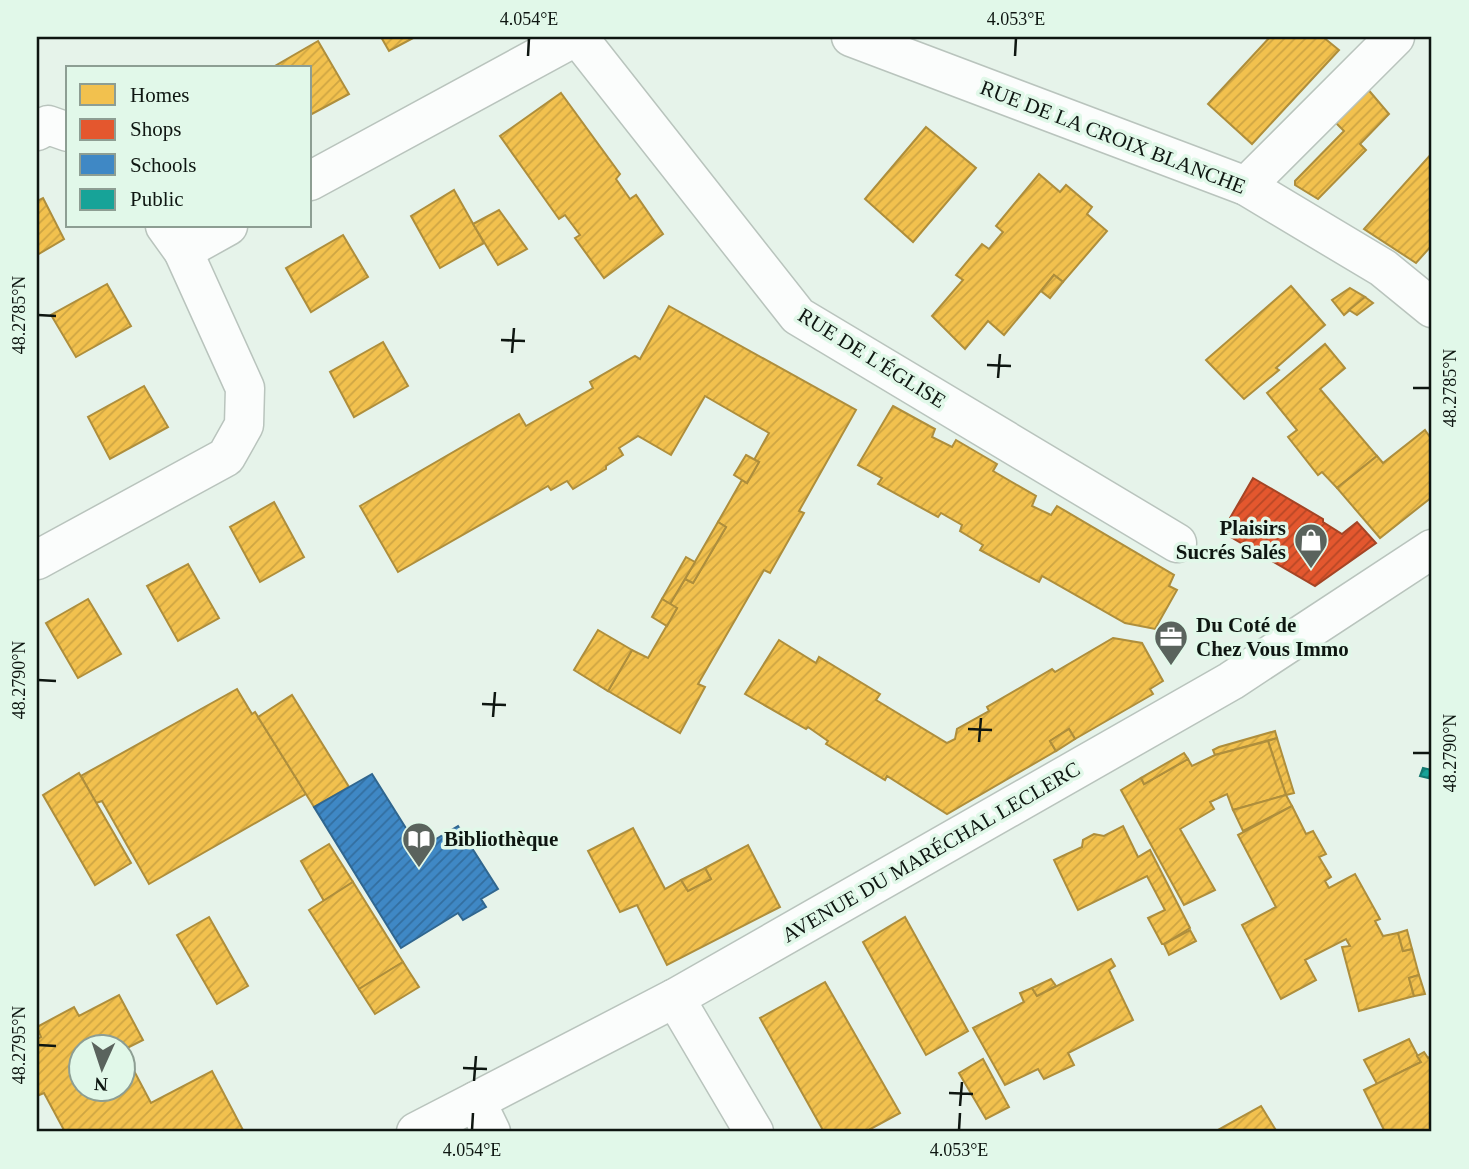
<svg xmlns="http://www.w3.org/2000/svg" width="1469" height="1169" viewBox="0 0 1469 1169" font-family="'Times New Roman',serif">
  <style>
    .homes { fill: url(#homes-hatch); stroke: #ae8e3c; stroke-width: 2; fill-rule: evenodd }
    .shops { fill: url(#shops-hatch); stroke: #a44425; stroke-width: 2 }
    .schools { fill: url(#schools-hatch); stroke: #30668f; stroke-width: 2 }
    .public { fill: url(#public-hatch); stroke: #147970; stroke-width: 2 }
    .lines { fill: none; stroke-linecap: round; stroke-linejoin: round }
    .minor-casing { stroke: #b9c4bd; stroke-width: 41 }
    .minor { stroke: #fbfdfc; stroke-width: 38 }
    .ticks { fill: none; stroke: #0e1611; stroke-width: 2.5 }
    .labels { text-anchor: middle; dominant-baseline: central; stroke-width: 7; stroke-linejoin: round; paint-order: stroke }
    .street-label { font-size: 21px; fill: #0e1611; stroke: #e1f8e9 }
    .poi-label { font-size: 21px; font-weight: bold; fill: #0e1611; stroke: #e1f8e9; text-anchor: start }
    .neatline { fill: none; stroke: #0e1611; stroke-width: 2.5 }
    .ticks-label { font-size: 18px; text-anchor: middle; fill: #0e1611 }
  </style>
  <defs>
    <pattern id="homes-hatch" width="6" height="6" patternUnits="userSpaceOnUse" patternTransform="scale(1.75)"><rect width="6" height="6" fill="#f2c14e"/><path d="M-1 1l2-2M0 6l6-6M5 7l2-2" fill="none" stroke="#cea543"/></pattern>
    <pattern id="shops-hatch" width="6" height="6" patternUnits="userSpaceOnUse" patternTransform="scale(1.75)"><rect width="6" height="6" fill="#e4572e"/><path d="M-1 1l2-2M0 6l6-6M5 7l2-2" fill="none" stroke="#b74726"/></pattern>
    <pattern id="schools-hatch" width="6" height="6" patternUnits="userSpaceOnUse" patternTransform="scale(1.75)"><rect width="6" height="6" fill="#3f88c5"/><path d="M-1 1l2-2M0 6l6-6M5 7l2-2" fill="none" stroke="#336e9f"/></pattern>
    <pattern id="public-hatch" width="6" height="6" patternUnits="userSpaceOnUse" patternTransform="scale(1.75)"><rect width="6" height="6" fill="#17a398"/><path d="M-1 1l2-2M0 6l6-6M5 7l2-2" fill="none" stroke="#13847b"/></pattern>
  </defs>
  <rect width="100%" height="100%" fill="#e6f3ea"/>
  <g class="homes">
    <polygon points="381,37 415,37 389,51"/>
    <polygon points="1270,37 1323,37 1339,50 1252,144 1208,104"/>
    <polygon points="318,41 349,94 310,115 310,68 277,68 275,66"/>
    <polygon points="1366,87 1389,114 1360,144 1366,150 1318,199 1295,185 1295,181 1344,131 1334,121"/>
    <polygon points="561,93 620,174 616,179 630,199 636,195 663,234 604,278 575,238 580,235 565,215 559,219 500,136"/>
    <polygon points="926,127 976,168 913,242 865,199"/>
    <polygon points="1432,153 1432,245 1416,263 1364,229"/>
    <polygon points="1039,174 1060,192 1066,185 1092,207 1087,214 1107,231 1063,282 1054,275 1004,335 988,321 965,349 932,316 963,280 956,275 982,244 989,249 1003,232 996,226"/>
    <polygon points="454,190 484,243 440,268 411,216"/>
    <polygon points="43,198 64,239 37,255 37,201"/>
    <polygon points="499,210 527,249 498,265 473,224"/>
    <polygon points="343,235 368,277 311,312 286,268"/>
    <polygon points="1054,275 1063,282 1050,298 1041,291"/>
    <polygon points="107,284 131,326 76,357 51,315"/>
    <polygon points="1291,286 1325,325 1276,368 1279,370 1244,399 1206,360"/>
    <polygon points="1350,288 1365,297 1344,315 1332,300"/>
    <polygon points="1365,297 1373,303 1357,315 1349,310"/>
    <polygon points="669,306 856,410 799,511 804,513 770,573 764,570 698,684 705,687 680,733 608,691 632,650 648,658 677,608 670,604 685,579 693,583 726,527 718,522 742,480 747,483 759,462 754,460 769,433 705,396 671,455 638,436 619,448 623,455 606,466 606,469 573,489 567,481 551,490 548,486 398,572 360,506 519,414 526,426 593,388 590,382 635,356 640,359"/>
    <polygon points="383,342 408,386 354,417 330,372"/>
    <polygon points="1325,344 1345,368 1320,389 1377,456 1337,488 1322,472 1318,475 1288,437 1297,430 1267,393"/>
    <polygon points="144,386 168,427 110,459 88,417"/>
    <polygon points="893,406 935,429 932,437 952,447 956,440 997,464 993,471 1036,496 1032,506 1051,515 1057,506 1174,575 1169,586 1177,590 1155,629 1125,623 1042,576 1039,582 980,550 983,545 960,531 962,525 941,513 938,517 878,484 882,478 858,465"/>
    <polygon points="1425,430 1432,440 1432,497 1380,538 1337,488 1377,456 1383,463"/>
    <polygon points="746,455 759,462 747,483 734,475"/>
    <polygon points="274,502 304,557 260,582 230,527"/>
    <polygon points="718,522 726,527 693,583 685,579"/>
    <polygon points="686,557 695,562 670,604 662,599"/>
    <polygon points="188,564 219,618 178,641 147,586"/>
    <polygon points="88,599 121,654 78,678 46,623"/>
    <polygon points="662,599 677,608 667,626 652,617"/>
    <polygon points="598,630 632,650 608,691 574,670"/>
    <polygon points="1113,638 1142,643 1163,681 1150,689 1153,694 1075,739 1069,729 1050,741 1056,751 947,814 887,776 885,780 826,744 828,741 808,727 806,729 745,694 779,640 816,663 819,657 880,694 876,700 947,743 955,739 957,729 989,711 987,707 1052,669 1055,672"/>
    <polygon points="237,689 252,714 255,712 306,794 149,884 102,801 96,803 81,776"/>
    <polygon points="292,695 349,787 314,807 258,717"/>
    <polygon points="1069,729 1075,739 1056,751 1050,741"/>
    <polygon points="1275,731 1277,738 1215,755 1213,750 1219,747"/>
    <polygon points="1277,738 1294,793 1286,795 1268,741"/>
    <polygon points="1268,741 1286,795 1233,810 1227,794 1210,802 1214,809 1180,829 1215,890 1184,905 1121,790 1141,778 1144,784 1188,759 1192,766 1215,755"/>
    <polygon points="1184,753 1188,759 1144,784 1141,778"/>
    <polygon points="79,773 131,863 95,885 43,795"/>
    <polygon points="1286,795 1292,806 1243,831 1233,810"/>
    <polygon points="1292,806 1306,834 1313,831 1326,854 1319,857 1331,877 1325,881 1329,888 1355,874 1380,919 1375,921 1383,936 1398,933 1403,951 1412,949 1419,975 1409,978 1414,996 1359,1011 1342,947 1350,946 1346,939 1305,960 1316,980 1281,999 1242,925 1276,907 1238,835"/>
    <polygon points="1123,826 1138,857 1150,850 1190,928 1164,944 1162,944 1148,918 1165,910 1147,876 1078,910 1054,860 1082,847 1083,840 1094,834 1104,836"/>
    <polygon points="633,828 665,889 681,880 688,891 711,879 705,868 748,845 780,907 667,965 637,905 620,912 588,851"/>
    <polygon points="329,844 353,882 324,901 301,861"/>
    <polygon points="705,868 711,879 688,891 681,880"/>
    <polygon points="353,882 403,962 359,989 309,910"/>
    <polygon points="209,917 248,986 217,1004 177,935"/>
    <polygon points="905,917 968,1031 926,1055 863,942"/>
    <polygon points="1190,930 1196,941 1169,955 1164,944"/>
    <polygon points="1407,930 1412,949 1403,951 1398,933"/>
    <polygon points="1111,959 1115,966 1109,970 1133,1020 1068,1053 1074,1065 1044,1079 1038,1069 1005,1085 973,1028 1024,1002 1020,993 1032,988 1037,996"/>
    <polygon points="403,962 419,987 375,1014 359,989"/>
    <polygon points="1419,975 1425,994 1414,996 1409,978"/>
    <polygon points="1051,979 1056,986 1037,996 1032,988"/>
    <polygon points="825,982 900,1113 865,1132 824,1132 760,1018"/>
    <path d="M119,995L143,1040L123,1050L151,1103L212,1071L244,1132H65L44,1093L37,1096V1039L41,1037L37,1027L74,1007L79,1016ZM80,1046H122V1088H80Z"/>
    <polygon points="1409,1039 1421,1062 1377,1084 1364,1060"/>
    <polygon points="1424,1052 1428,1058 1432,1055 1432,1132 1385,1132 1364,1090 1421,1062 1417,1056"/>
    <polygon points="983,1059 1009,1107 986,1119 959,1073"/>
    <polygon points="1261,1106 1277,1132 1214,1132"/>
  </g>
  <polygon class="shops" points="1253,478 1323,519 1323,522 1342,534 1357,522 1376,543 1315,586 1222,532"/>
  <polygon class="schools" points="372,774 419,849 458,826 498,889 481,899 486,907 463,920 458,913 401,948 314,807"/>
  <polygon class="public" points="1423,768 1432,770 1432,779 1420,776"/>
  <g class="lines">
    <g class="minor-casing">
      <g id="minor">
        <polyline points="578,37 798,316 1177,543"/>
        <polyline points="851,37 1246,186 1383,268 1432,308"/>
        <polyline points="37,131 48,125 68,132"/>
        <polyline points="310,181 575,37"/>
        <polyline points="1246,186 1395,37"/>
        <polyline points="183,251 228,226"/>
        <polyline points="37,560 226,457 244,425 245,388 183,251 165,226"/>
        <polyline points="675,998 754,1132"/>
        <polyline points="476,1101 491,1132"/>
        <polyline points="416,1132 675,998 1231,681 1432,549"/>
      </g>
    </g>
    <use href="#minor" class="minor"/>
  </g>
  <path class="ticks" d="M528,56L529,38M1015,56L1016,38M38,315L56,316M501,340L525,341M512,353L514,328M987,365L1011,366M998,378L1000,354M1413,388H1430M38,680L56,681M482,704L506,705M493,717L495,692M968,729L992,730M979,742L981,718M1413,753H1430M38,1045L56,1046M463,1068L487,1069M474,1081L476,1056M949,1093L973,1094M960,1106L962,1082M472,1130L473,1113M959,1130L960,1113"/>
  <defs>
    <g id="shop-pin" transform="scale(1.75)"><path d="M0 17L-7.5 6A9.5 9.5 0 1 1 7.5 6Z" fill="#5a635d" stroke="#e1f8e9"/><path d="M-5-2.5h2.3a2.7 3.5 0 0 1 5.4 0H5L5.5 6h-11ZM-1.5-2.5h3a1.5 2.3 0 0 0-3 0Z" fill="#fff"/></g>
    <g id="office-pin" transform="scale(1.75)"><path d="M0 17L-7.5 6A9.5 9.5 0 1 1 7.5 6Z" fill="#5a635d" stroke="#e1f8e9"/><path d="M-6-3h4V-5.5h4V-3h4V5H-6ZM-1-4.5V-3h2v-1.5ZM-6 0V1H6V0Z" fill="#fff"/></g>
    <g id="library-pin" transform="scale(1.75)"><path d="M0 17L-7.5 6A9.5 9.5 0 1 1 7.5 6Z" fill="#5a635d" stroke="#e1f8e9"/><path d="M-6-4Q-3-5.5-.7-3.5V5Q-3 3-6 4ZM6-4Q3-5.5 .7-3.5V5Q3 3 6 4Z" fill="#fff"/></g>
  </defs>
  <g fill-rule="evenodd">
    <use href="#shop-pin" x="1311" y="540"/>
    <use href="#office-pin" x="1171" y="637"/>
    <use href="#library-pin" x="419" y="839"/>
  </g>
  <g class="labels">
    <g class="street-label">
      <text transform="translate(1113 137) rotate(21)">RUE DE LA CROIX BLANCHE</text>
      <text transform="translate(872 358) rotate(32)">RUE DE L'ÉGLISE</text>
      <text transform="translate(931 852) rotate(-30)">AVENUE DU MARÉCHAL LECLERC</text>
    </g>
    <g class="poi-label">
      <text x="1286" y="528" text-anchor="end">Plaisirs<tspan x="1286" dy="24">Sucrés Salés</tspan></text>
      <text x="1196" y="625">Du Coté de<tspan x="1196" dy="24">Chez Vous Immo</tspan></text>
      <text x="444" y="839">Bibliothèque</text>
    </g>
  </g>
  <rect width="1469" height="1169" fill="none" stroke="#e1f8e9" stroke-width="77"/>
  <rect x="66" y="66" width="245" height="161" fill="#e1f8e9" stroke="#8d9e93" stroke-width="2"/>
  <rect x="80" y="84" width="35" height="21" fill="#f2c14e" stroke="#8d9e93" stroke-width="2"/>
  <text x="130" y="102" font-size="21" fill="#0e1611">Homes</text>
  <rect x="80" y="119" width="35" height="21" fill="#e4572e" stroke="#8d9e93" stroke-width="2"/>
  <text x="130" y="136" font-size="21" fill="#0e1611">Shops</text>
  <rect x="80" y="154" width="35" height="21" fill="#3f88c5" stroke="#8d9e93" stroke-width="2"/>
  <text x="130" y="172" font-size="21" fill="#0e1611">Schools</text>
  <rect x="80" y="189" width="35" height="21" fill="#17a398" stroke="#8d9e93" stroke-width="2"/>
  <text x="130" y="206" font-size="21" fill="#0e1611">Public</text>
  <g transform="translate(102 1068) rotate(183)"><circle r="33" fill="#e1f8e9" stroke="#8d9e93" stroke-width="2"/>
  <path d="M0-5L12 26L0 18L-12 26Z" fill="#5a635d"/>
  <text y="-10" font-size="19" font-weight="bold" text-anchor="middle" fill="#0e1611">N</text>
  </g>
  <rect x="38" y="38" width="1392" height="1092" class="neatline"/>
  <g class="ticks-label">
    <text x="529" y="25">4.054°E</text>
    <text x="1016" y="25">4.053°E</text>
    <text transform="translate(19 315) rotate(-90)" y="6">48.2785°N</text>
    <text transform="translate(1450 388) rotate(-90)" y="6">48.2785°N</text>
    <text transform="translate(19 680) rotate(-90)" y="6">48.2790°N</text>
    <text transform="translate(1450 753) rotate(-90)" y="6">48.2790°N</text>
    <text transform="translate(19 1045) rotate(-90)" y="6">48.2795°N</text>
    <text x="472" y="1156">4.054°E</text>
    <text x="959" y="1156">4.053°E</text>
  </g>
</svg>
